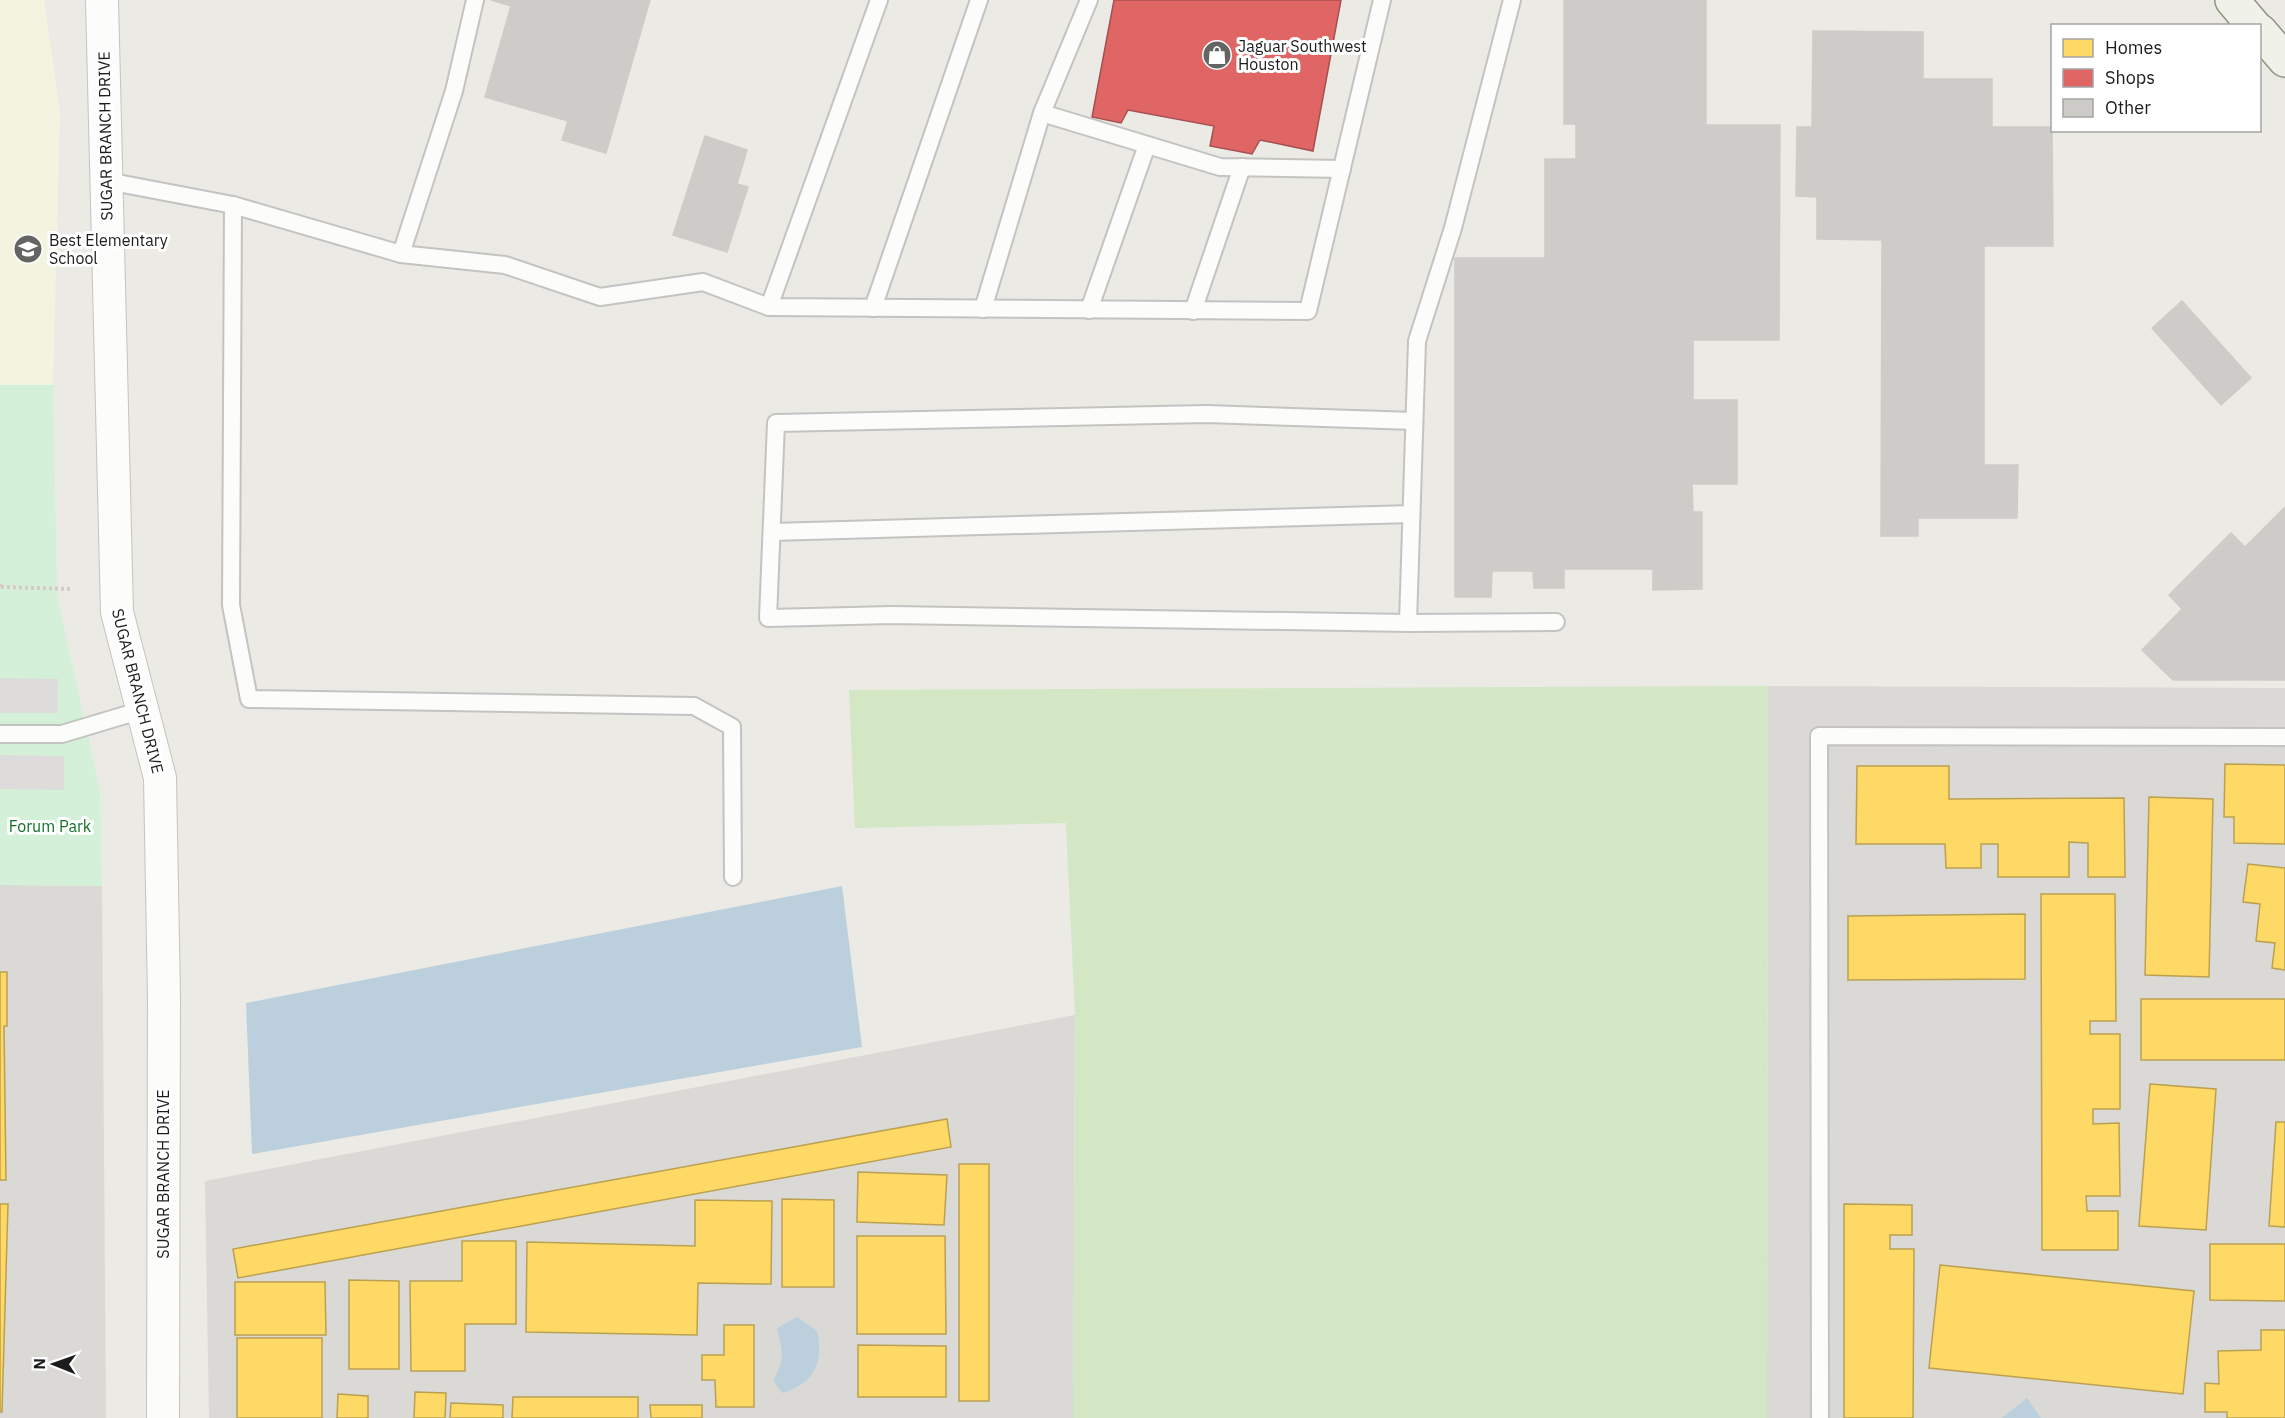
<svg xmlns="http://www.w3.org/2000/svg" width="2285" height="1418" viewBox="0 0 2285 1418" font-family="'IBM Plex Sans',sans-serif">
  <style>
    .residential { fill: #dad9d6 }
    .education { fill: #f2f4e0 }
    .grass { fill: #d3e7c5 }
    .park { fill: #d4f0d8 }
    .parking { fill: #dddcda }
    .water { fill: #bbd0dc }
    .homes { fill: #ffd966; stroke: #bba050; stroke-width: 1.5 }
    .shops { fill: #e06666; stroke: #a55050; stroke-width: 1.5 }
    .building { fill: #cdccc8; stroke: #ceccc7; stroke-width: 1.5 }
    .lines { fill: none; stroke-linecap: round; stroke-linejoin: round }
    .lane-casing { stroke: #c3c3c1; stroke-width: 20 }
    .street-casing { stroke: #c3c3c1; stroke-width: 34 }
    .secondary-casing { stroke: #8f937f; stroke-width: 36 }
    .path { stroke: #d4cac6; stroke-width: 4; stroke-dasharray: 3 3; stroke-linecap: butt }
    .lane { stroke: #fcfcfb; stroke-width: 16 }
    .street { stroke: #fcfcfb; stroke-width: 32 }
    .secondary { stroke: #f0f2ea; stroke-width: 33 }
    .labels { text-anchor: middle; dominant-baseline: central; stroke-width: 6; stroke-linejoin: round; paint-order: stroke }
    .poi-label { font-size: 16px; fill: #1c1c1c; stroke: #fff; text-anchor: start }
    .street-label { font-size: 16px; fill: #1c1c1c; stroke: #fff }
    .park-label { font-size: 16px; fill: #127229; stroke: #fff }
  </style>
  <rect width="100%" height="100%" fill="#ebeae5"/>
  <g class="residential">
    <polygon points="1768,686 2285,688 2285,1418 1767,1418"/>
    <polygon points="0,885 102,886 106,1418 0,1418"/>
    <polygon points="1075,1015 1073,1418 209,1418 205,1181"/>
  </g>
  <polygon class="education" points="0,0 44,0 60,112 53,385 0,385"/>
  <polygon class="grass" points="1768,686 1767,1418 1073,1418 1075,1015 1066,823 855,828 849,690"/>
  <polygon class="park" points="0,385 53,385 57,595 100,791 102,886 0,885"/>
  <g class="parking">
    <polygon points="0,678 58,679 57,713 0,713"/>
    <polygon points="0,755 64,756 64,790 0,789"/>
  </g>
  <g class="water">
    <polygon points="842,886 862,1047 252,1154 246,1003"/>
    <path d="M797,1317L817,1331C824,1363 814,1383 783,1393L777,1387L774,1379C786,1358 782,1351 777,1328Z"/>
    <polygon points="2027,1398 2041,1418 2002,1418"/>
  </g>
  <g class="homes">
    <polygon points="2225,764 2285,765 2285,844 2234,843 2234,817 2224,817"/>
    <polygon points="1857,766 1949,766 1949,799 2124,798 2125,877 2088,877 2088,843 2069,842 2069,877 1998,877 1998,844 1981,844 1981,868 1946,868 1945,844 1856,844"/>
    <polygon points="2149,797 2213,799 2209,977 2145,975"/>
    <polygon points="2248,864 2285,868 2285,970 2272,968 2275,943 2256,941 2260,904 2243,902"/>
    <polygon points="2041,894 2115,894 2116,1021 2090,1021 2090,1034 2120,1034 2120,1109 2093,1109 2093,1124 2119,1123 2120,1196 2086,1196 2087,1211 2118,1211 2118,1250 2042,1250"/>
    <polygon points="2025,914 2025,979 1848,980 1848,916"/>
    <polygon points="0,972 7,972 7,1026 4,1026 6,1180 0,1180"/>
    <rect x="2141" y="999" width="144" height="61"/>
    <polygon points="2150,1084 2216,1089 2206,1230 2139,1226"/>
    <polygon points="947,1119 951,1147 238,1278 233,1249"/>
    <polygon points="2276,1122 2285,1122 2285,1227 2269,1226"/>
    <rect x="959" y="1164" width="30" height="237"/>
    <polygon points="858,1172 947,1175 944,1225 857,1222"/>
    <polygon points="782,1199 834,1200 834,1287 782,1287"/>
    <polygon points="695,1200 772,1201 771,1284 698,1283 697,1335 526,1332 527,1242 695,1246"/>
    <polygon points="0,1204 8,1204 2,1412 0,1412"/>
    <polygon points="1844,1204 1912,1205 1912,1235 1890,1235 1890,1249 1914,1249 1913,1418 1844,1418"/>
    <polygon points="857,1236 945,1236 946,1334 857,1334"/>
    <polygon points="462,1241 516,1241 516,1324 465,1324 465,1371 411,1371 410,1281 462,1281"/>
    <polygon points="2210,1244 2285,1244 2285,1301 2210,1300"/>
    <polygon points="1940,1265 2194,1291 2183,1394 1929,1368"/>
    <polygon points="349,1280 399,1281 399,1369 349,1369"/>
    <polygon points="235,1282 325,1282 326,1335 235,1335"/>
    <polygon points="724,1325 754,1325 754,1407 716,1407 715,1380 702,1380 702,1355 724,1355"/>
    <polygon points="2261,1330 2285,1330 2285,1418 2227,1418 2227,1412 2205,1412 2205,1383 2219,1384 2218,1351 2261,1350"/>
    <rect x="237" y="1338" width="85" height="80"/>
    <polygon points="858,1345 946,1346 946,1397 858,1397"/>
    <polygon points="415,1392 446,1393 445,1418 414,1418"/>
    <polygon points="338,1394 368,1396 368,1418 337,1418"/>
    <polygon points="513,1397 638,1397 638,1418 512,1418"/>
    <polygon points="451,1403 503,1405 503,1418 450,1418"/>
    <polygon points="650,1405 702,1405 702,1418 651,1418"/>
  </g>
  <polygon class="shops" points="1114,0 1341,0 1313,151 1260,140 1252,154 1210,146 1214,126 1128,110 1121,123 1092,117"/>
  <g class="building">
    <polygon points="491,0 650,0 606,153 562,140 568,121 485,97 511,6"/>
    <polygon points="1564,0 1706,0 1706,125 1780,125 1779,340 1693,340 1693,400 1737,400 1737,484 1692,484 1693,512 1702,512 1702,589 1653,590 1653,569 1564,569 1564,588 1534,588 1533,571 1492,571 1491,597 1455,597 1455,258 1545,258 1545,159 1576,159 1576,124 1564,124"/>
    <polygon points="1813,31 1923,32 1923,79 1992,79 1992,127 2052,127 2053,246 1984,246 1984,465 2018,465 2017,518 1918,518 1918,536 1881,536 1882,240 1817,239 1817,197 1796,196 1797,127 1812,127"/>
    <polygon points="705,136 747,150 737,184 748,187 727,252 673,235"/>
    <polygon points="2182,301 2251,378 2221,405 2152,328"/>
    <polygon points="2285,507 2285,680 2173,680 2142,650 2182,609 2169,595 2231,533 2245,547"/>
  </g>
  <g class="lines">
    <g class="lane-casing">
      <g id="lane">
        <polyline points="1089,0 1042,113 1220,167 1342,169"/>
        <polyline points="1512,0 1453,228 1417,341 1408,623 1556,622"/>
        <polyline points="107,181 233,205 401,254 505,265 600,297 703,282 769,307 1308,311 1382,0"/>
        <polyline points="233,205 231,605 249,699 694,706 732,727 733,877"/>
        <polyline points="401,254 454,91 475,0"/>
        <polyline points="769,307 879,0"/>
        <polyline points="873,308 979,0"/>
        <polyline points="983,309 1042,113"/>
        <polyline points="1089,310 1147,145"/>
        <polyline points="1193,311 1242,167"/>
        <polyline points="772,532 1411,514"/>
        <polyline points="1408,623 892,615 768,618 776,423 1206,414 1414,421"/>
        <polyline points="0,734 62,734 142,710"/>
        <polyline points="1820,1418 1819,736 2285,737"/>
      </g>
    </g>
    <g class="street-casing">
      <polyline id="street" points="102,0 117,612 160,778 164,999 163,1418"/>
    </g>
    <g class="secondary-casing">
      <g id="secondary">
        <polyline points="2232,0 2254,26"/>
        <polyline points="2260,31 2285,60"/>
      </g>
    </g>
    <g class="path">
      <polyline points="0,584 0,590"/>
      <polyline points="1,587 73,589"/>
    </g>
    <use href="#lane" class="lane"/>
    <use href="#street" class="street"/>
    <use href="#secondary" class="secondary"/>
  </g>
  <defs>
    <g id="shop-disc" transform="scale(1.5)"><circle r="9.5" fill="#646462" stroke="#fff"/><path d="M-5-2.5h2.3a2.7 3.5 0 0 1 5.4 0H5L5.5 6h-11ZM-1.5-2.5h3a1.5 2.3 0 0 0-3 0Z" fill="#fff"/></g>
    <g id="school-disc" transform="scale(1.5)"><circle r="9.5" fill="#646462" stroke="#fff"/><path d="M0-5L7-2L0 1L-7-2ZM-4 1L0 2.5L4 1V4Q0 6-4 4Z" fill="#fff"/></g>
  </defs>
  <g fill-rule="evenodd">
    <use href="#shop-disc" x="1217" y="55"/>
    <use href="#school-disc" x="28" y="249"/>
  </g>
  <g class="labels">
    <g class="poi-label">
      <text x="1238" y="46">Jaguar Southwest<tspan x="1238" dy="18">Houston</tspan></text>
      <text x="49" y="240">Best Elementary<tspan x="49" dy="18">School</tspan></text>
    </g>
    <g class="street-label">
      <text transform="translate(105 136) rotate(-91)">SUGAR BRANCH DRIVE</text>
      <text transform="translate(138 691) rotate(76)">SUGAR BRANCH DRIVE</text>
      <text transform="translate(163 1174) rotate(-90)">SUGAR BRANCH DRIVE</text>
    </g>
    <g class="park-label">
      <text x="50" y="826">Forum Park</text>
    </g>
  </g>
  <rect x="2051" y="24" width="210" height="108" fill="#ffffff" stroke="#a4a4a4" stroke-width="1.5"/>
  <rect x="2063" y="39" width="30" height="18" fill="#ffd966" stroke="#a4a4a4" stroke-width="1.5"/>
  <text x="2105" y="54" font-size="18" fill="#1c1c1c">Homes</text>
  <rect x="2063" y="69" width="30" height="18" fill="#e06666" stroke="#a4a4a4" stroke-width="1.5"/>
  <text x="2105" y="84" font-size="18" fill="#1c1c1c">Shops</text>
  <rect x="2063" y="99" width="30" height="18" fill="#cdccc8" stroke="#a4a4a4" stroke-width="1.5"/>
  <text x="2105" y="114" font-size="18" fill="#1c1c1c">Other</text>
  <g transform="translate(54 1364) rotate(271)" stroke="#ffffff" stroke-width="4.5" paint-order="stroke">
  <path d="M0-4.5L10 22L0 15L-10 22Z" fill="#1c1c1c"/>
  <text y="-9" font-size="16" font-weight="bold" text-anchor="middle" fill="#1c1c1c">N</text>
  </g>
</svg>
